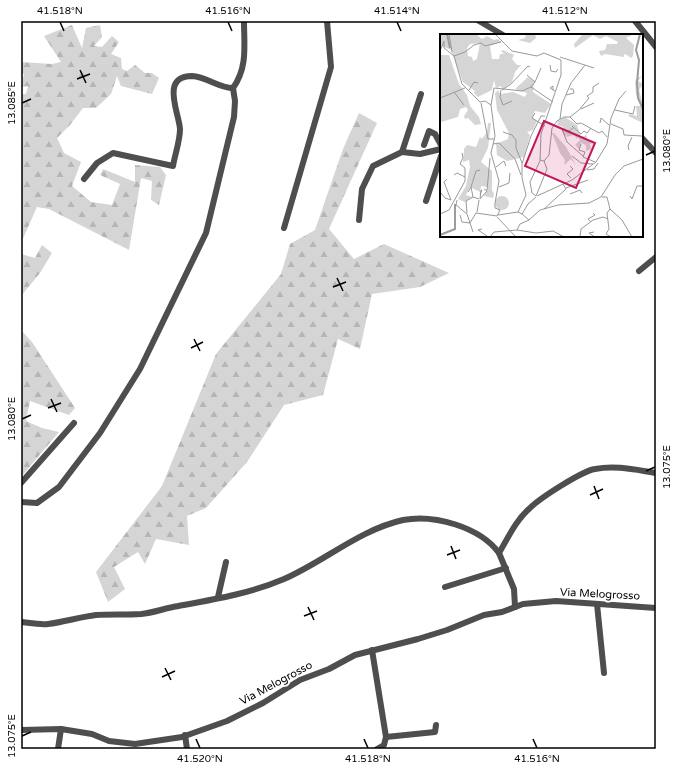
<svg xmlns="http://www.w3.org/2000/svg" width="677" height="770" viewBox="0 0 677 770" font-family="'Varela Round',sans-serif">
  <style>
    .forest { fill: url(#forest-firs) }
    .lines { fill: none; stroke-linecap: round; stroke-linejoin: round }
    .minor { stroke: #4e4e4e; stroke-width: 6 }
    .ticks { fill: none; stroke: #000; stroke-width: 1.5 }
    .labels { text-anchor: middle; dominant-baseline: central; stroke-width: 4; stroke-linejoin: round; paint-order: stroke }
    .street-label { font-size: 11px; fill: #000; stroke: #fff }
    .inset-river { fill: none; stroke: #9c9c9c; stroke-width: 2 }
    .inset-road { fill: none; stroke: #999; stroke-width: 1 }
    .view { fill: #c2185b; fill-opacity: 0.15; stroke: #c2185b; stroke-width: 2 }
    .inset-edge { fill: none; stroke: #000; stroke-width: 2 }
    .neatline { fill: none; stroke: #000; stroke-width: 1.5 }
    .ticks-label { font-size: 10px; text-anchor: middle; fill: #000 }
  </style>
  <defs>
    <pattern id="forest-firs" width="22" height="20" patternUnits="userSpaceOnUse"><rect width="22" height="20" fill="#d5d5d5"/><path d="M5 1l3.5 6h-7zM16 11l3.5 6h-7z" fill="#b5b5b5"/></pattern>
  </defs>
  <rect width="100%" height="100%" fill="#fff"/>
  <g class="forest">
    <polygon points="72,25 82,48 86,28 100,25 102,37 94,46 102,47 112,36 119,42 111,54 121,58 122,69 127,71 135,65 145,73 152,73 159,78 152,94 121,86 117,76 111,94 96,108 83,108 70,125 57,138 64,153 81,162 72,186 91,202 112,205 120,184 100,175 103,169 135,182 135,165 160,167 166,175 159,205 151,200 152,181 141,178 129,250 49,209 37,207 21,243 21,94 26,94 28,86 21,87 24,74 21,73 21,62 52,64 61,62 44,36"/>
    <polygon points="359,113 377,123 329,229 354,259 384,244 449,273 420,287 372,294 360,349 338,339 323,395 284,405 247,462 206,508 187,516 189,545 156,539 145,564 138,552 114,567 125,589 108,602 96,572 162,486 216,354 281,274 290,244 315,230 343,149"/>
    <polygon points="42,245 52,253 40,273 21,296 21,254 35,258"/>
    <polygon points="21,330 32,342 75,408 69,415 30,401 26,421 42,428 59,432 21,477"/>
  </g>
  <g class="lines">
    <g class="minor">
      <polyline points="479,21 503,35"/>
      <polyline points="635,21 656,47"/>
      <polyline points="421,94 402,152 420,154 441,149"/>
      <polyline points="642,138 656,153"/>
      <polyline points="424,145 429,131 435,134 441,145"/>
      <path d="M84,179L97,163L113,153L173,166C175,154 180,141 180,129C179,113 160,76 192,76C207,77 219,88 233,88C248,67 244,45 244,21"/>
      <polyline points="426,201 441,156"/>
      <polyline points="359,220 362,189 373,166 402,152"/>
      <polyline points="284,228 331,67 327,21"/>
      <polyline points="639,271 656,257"/>
      <polyline points="21,483 74,423"/>
      <polyline points="21,502 37,503 59,487 100,433 140,369 206,233 234,117 235,101 233,88"/>
      <polyline points="445,587 506,568"/>
      <polyline points="218,597 226,562"/>
      <polyline points="597,604 604,673"/>
      <path d="M515,607L514,589L499,553C508,538 516,520 530,508C540,498 582,471 595,469C616,465 636,470 656,473"/>
      <path d="M21,622C30,623 40,625 48,624C64,622 80,617 96,615C110,614 126,615 141,614C152,613 163,609 173,607C211,600 249,594 284,579C325,561 359,530 403,520C434,514 480,527 499,553"/>
      <polyline points="372,650 386,737 435,732 436,725"/>
      <polyline points="21,730 61,729 92,734 109,741 135,744 182,737 227,721 263,703 300,680 329,669 355,655 418,639 447,630 484,615 502,612 523,604 556,601 656,608"/>
      <polyline points="185,735 187,749"/>
      <polyline points="58,749 61,729"/>
      <polyline points="377,749 384,745 386,737"/>
    </g>
  </g>
  <path class="ticks" d="M60,22L64,31M228,22L232,31M397,22L401,31M565,22L569,31M80,70L86,83M77,79L90,74M22,103L31,99M646,155L655,151M337,278L343,291M333,287L346,282M194,339L200,351M191,348L203,342M51,399L57,412M48,408L61,403M22,419L31,415M646,471L655,467M594,486L599,499M590,495L603,489M451,546L456,559M447,555L460,550M308,607L314,620M304,616L317,611M165,668L171,680M162,677L175,671M22,736L31,732M196,739L200,748M364,739L368,748M533,739L537,748"/>
  <g class="labels">
    <g class="street-label">
      <text transform="translate(600 594) rotate(3)">Via Melogrosso</text>
      <text transform="translate(276 683) rotate(-28)">Via Melogrosso</text>
    </g>
  </g>
  <g transform="translate(440 34)">
    <rect width="203" height="203" fill="#fff"/>
    <path d="M0,0H36L42,5L47,2L54,6L58,5L61,8L50,12L52,25H59L60,20H64L61,17L63,16L74,21L72,25L77,31H81L75,38L72,48L62,56L61,52L56,54L54,46L52,56L38,63L34,59L35,57L23,48L11,16L0,11ZM40,9L37,25L33,27L32,23L28,22L27,14L30,10ZM0,21H9L19,50L27,61L30,72L39,83L41,90L35,91L28,84L25,85L24,82L28,76L26,73L20,75L18,83L1,88ZM88,43L94,47L93,58L111,70L105,79L95,77L92,83L97,87L93,96L87,98L90,101L84,123L67,127L57,121L56,110L68,105L69,99L57,76L55,59L58,56L60,60L73,58L85,63L87,59L75,55ZM48,89H51L48,114L41,128L52,137V156L54,160L53,164L44,162L48,153L41,152L40,158L30,153L26,161L32,163L25,168L18,165L26,152L30,133L29,126L23,128L24,115L27,111L36,113L40,103L42,105L47,98Z" fill="#d5d5d5" fill-rule="evenodd"/>
    <path d="M86,0H95L96,4L90,9L78,6L85,4ZM143,0L192,1L186,4L194,11L193,22L191,24L187,21L184,20V23L165,20L161,22L159,17L165,16L167,10H177L178,8L166,2L160,5L153,1L135,14L134,10ZM202,42L198,47L203,50L199,56L203,70V89L188,82L190,80L197,82L196,72H201L196,60L195,48L196,45ZM125,83L137,91L141,103L147,101V107L153,106L150,111L151,115L146,117V111L141,109L139,115L135,111L140,106L138,103L137,105L134,101L126,103L127,100L125,101L123,93L117,91L118,87ZM112,99H114L126,113L136,131L131,125L124,131L125,126L120,119Z" fill="#d5d5d5"/>
    <path d="M55 169a7 7 0 1 1 14 0a7 7 0 1 1-14 0Z" fill="#d5d5d5"/>
    <path class="inset-river" d="M7,0L10,14M200,0L196,16L199,26L197,49L198,64L203,75M0,201L15,195V170"/>
    <path class="inset-road" d="M9,0L12,18M55,0L72,17L97,22L104,19L121,26V41L101,100L100,127L90,148L92,159L96,162M0,17L4,7V14L14,22L22,50L40,68L45,67L51,71L55,102L51,119L59,147L55,169V174L60,176L57,182M14,22L25,18L34,11L41,9L45,12L61,8M120,23L154,34M110,31L111,37L116,38L118,35M87,41L95,48L91,53M95,48L101,34M29,56L34,48L38,49M61,56L60,63L63,71L72,67M62,56L71,50L88,32L90,33M113,56V52L110,54L113,56L115,57M14,58L24,71M126,61L134,59L133,55H130M0,64L25,54M41,69L48,105H54M51,71L54,54L82,57L91,53L113,68M141,75L154,69M175,76L193,80L195,72M95,79L92,84L105,92M130,83L139,76L149,64L147,62L153,58V53L159,49M120,85L122,70L131,49L145,31M160,89L161,84L169,91M171,90L183,95L184,101L202,102L203,105M132,92L141,100L144,97L147,99L151,94M122,95L129,97L133,94M63,98L72,101L76,106V114L82,129M125,102L122,95L127,108L143,122M53,110L59,109L75,125L81,141M141,110L139,116L145,118L143,123L155,128M189,116L188,112L192,103M132,122L141,129L153,130M104,127L109,121L112,94L117,87L124,83H130L137,90L141,89L159,99L162,97L167,103M130,132L133,135L127,140L131,144M56,133L64,127L66,132M147,136L154,135L158,129M14,141L17,139L25,143M7,145L4,148L11,166M31,153L36,137L40,136M59,153L69,149L70,139M126,154L148,146M47,156L50,124M0,158L5,164L11,166M28,158L31,153L33,163L39,165M130,160L140,156L142,159M96,162L107,135L104,127L100,126M97,162L132,146L156,128L167,110L171,84L179,65L186,57M190,162L192,165L197,152H203M162,163H167L170,175L167,179L169,195L166,200L171,203M40,165L41,156H42L40,160M40,165L47,157L44,155M17,166L16,171L27,180L33,198M104,175L126,155L123,150M170,175L182,186L192,203M37,178L39,166M78,178L86,161L82,144V130L91,102L101,82H105M27,179L26,167L33,163M0,180L9,176L25,147V134L20,130L23,124L22,119M82,180L88,170L96,163M82,180L89,186L100,176L118,171L149,169L161,163L175,141L184,132L203,125M20,181L22,188L30,189M58,181L78,178L82,180M57,183L76,203M151,188L148,185L155,181L153,179M30,189L36,179L57,182M42,195L38,196L47,202M77,196L96,199L113,197L124,203M154,198L149,199L155,203M50,203L54,198L77,196L80,190L89,186M140,203L141,195L153,186L163,183L168,185"/>
    <path class="view" d="M104,87L155,109L136,154L85,132Z"/>
    <rect width="203" height="203" class="inset-edge"/>
  </g>
  <rect width="677" height="770" fill="none" stroke="#ffffff" stroke-width="44"/>
  <rect x="22" y="22" width="633" height="726" class="neatline"/>
  <g class="ticks-label">
    <text x="60" y="14">41.518°N</text>
    <text x="228" y="14">41.516°N</text>
    <text x="397" y="14">41.514°N</text>
    <text x="565" y="14">41.512°N</text>
    <text transform="translate(11 103) rotate(-90)" y="4">13.085°E</text>
    <text transform="translate(666 151) rotate(-90)" y="4">13.080°E</text>
    <text transform="translate(11 419) rotate(-90)" y="4">13.080°E</text>
    <text transform="translate(666 467) rotate(-90)" y="4">13.075°E</text>
    <text transform="translate(11 736) rotate(-90)" y="4">13.075°E</text>
    <text x="200" y="762">41.520°N</text>
    <text x="368" y="762">41.518°N</text>
    <text x="537" y="762">41.516°N</text>
  </g>
</svg>
